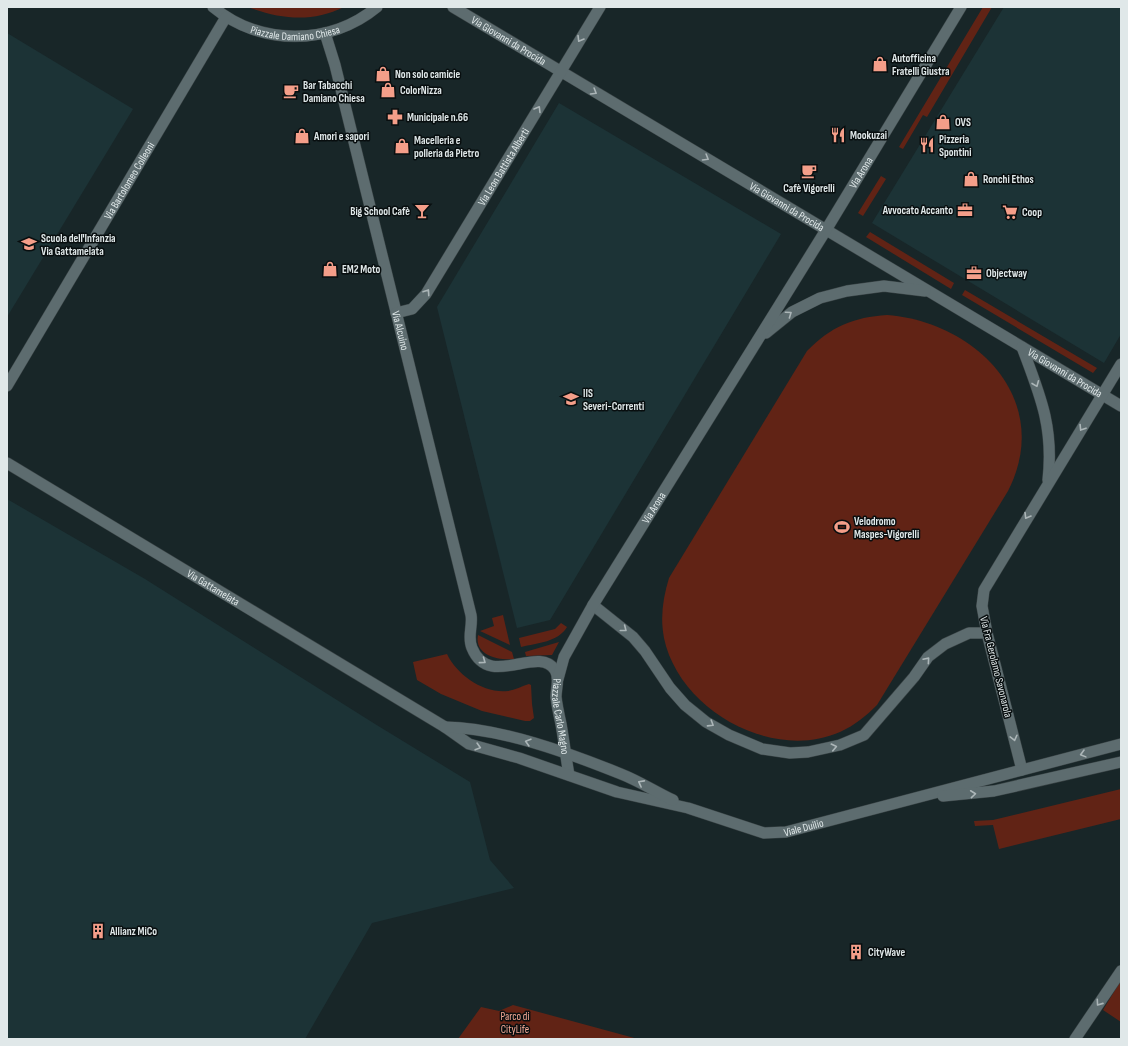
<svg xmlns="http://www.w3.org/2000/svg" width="1128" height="1046" viewBox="0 0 1128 1046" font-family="'Sofia Sans Condensed',sans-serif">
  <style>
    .built { fill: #1c3336 }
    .green { fill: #612315 }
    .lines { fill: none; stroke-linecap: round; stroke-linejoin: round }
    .pedestrian-casing { stroke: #394345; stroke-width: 12 }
    .minor-casing { stroke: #394345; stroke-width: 12 }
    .tertiary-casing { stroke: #394345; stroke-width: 12 }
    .pedestrian { stroke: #5d6c6f; stroke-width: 11 }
    .minor { stroke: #5d6c6f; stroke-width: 11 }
    .tertiary { stroke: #5d6c6f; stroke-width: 11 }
    .oneway { stroke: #acb6b8 }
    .labels { text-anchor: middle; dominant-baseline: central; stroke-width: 3; stroke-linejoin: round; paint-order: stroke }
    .street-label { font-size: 11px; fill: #e0e8e9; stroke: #080e0f }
    .poi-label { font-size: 11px; font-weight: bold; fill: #e0e8e9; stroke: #080e0f; text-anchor: start }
    .park-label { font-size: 11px; fill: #f6aa97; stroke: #080e0f }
  </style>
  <rect width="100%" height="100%" fill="#182628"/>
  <g class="built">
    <polygon points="1004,7 1121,7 1121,334 1104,363 872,223"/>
    <polygon points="7,33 133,109 7,317"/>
    <polygon points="559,103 781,234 550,620 517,628 437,307"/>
    <polygon points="7,499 145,579 375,724 470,782 490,860 514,888 372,923 305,1039 7,1039"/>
  </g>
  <g class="green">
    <path d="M248,7H344C312,23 280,19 248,7Z"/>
    <polygon points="983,7 992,7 927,117 923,115 903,149 899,147"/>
    <polygon points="881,176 886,179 863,216 858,213"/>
    <polygon points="870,232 954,283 951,289 866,237"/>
    <polygon points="965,290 1097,368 1093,373 962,295"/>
    <path d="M887,315C977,322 1054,401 1008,491L877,705C866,716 855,725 840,732C772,762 679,710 664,638C660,617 663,598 669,578L807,351C830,327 854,317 887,315Z"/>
    <polygon points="503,615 510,645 480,631 494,626 492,618"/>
    <path d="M561,623L567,627C558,642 538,643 521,647L519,638L555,629Z"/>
    <path d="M478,635L512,652L514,659C498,661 474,655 478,635Z"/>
    <polygon points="559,642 552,655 526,656 525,652"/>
    <path d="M447,654C457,675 484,694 508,691C515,690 522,686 529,684L531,685L532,704L534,718L530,721H525L482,711L441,694L417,680L413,662Z"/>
    <polygon points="1121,789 1121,819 999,849 993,825 975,826 974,821 993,820"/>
    <polygon points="1121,980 1121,1022 1103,1010"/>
    <polygon points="513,1005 638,1039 458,1039 481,1007 499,1011"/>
  </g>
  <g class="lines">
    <g class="pedestrian-casing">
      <g id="pedestrian">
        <polyline points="593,605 633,637 645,651 670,688 685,705 706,722 729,735 762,749 790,753 808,752 840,745 864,735 914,677 928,657 945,644 969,633 987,633"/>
        <polyline points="1075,1039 1121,971"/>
      </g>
    </g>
    <g class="minor-casing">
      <g id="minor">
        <path id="s1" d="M213,7C260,46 330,46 377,7"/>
        <path id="s2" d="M453,7L1121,406"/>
        <path id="s3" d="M325,33L335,65L471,615C473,626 467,637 472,648C489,690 538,644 555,670C560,678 556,688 556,697C557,706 559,715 561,724C564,741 566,758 569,775"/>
        <path id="s4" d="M396,313L412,309L426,294L600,7"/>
        <polyline points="766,333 792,312 820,298 847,291 884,286 925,291"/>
        <path d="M1022,347C1040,395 1054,427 1048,480"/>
        <path id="s5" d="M7,386L226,17"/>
        <path id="s6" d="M7,463L445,727"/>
        <path id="s7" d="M558,679L564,657L593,605L826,230L961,7"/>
        <polyline points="1022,770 987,633 982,606 984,590 1121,364"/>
      </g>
    </g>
    <g class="tertiary-casing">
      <g id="tertiary">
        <path id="s8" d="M445,727L469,744L519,758L617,792L688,808L764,833L786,832L1121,744"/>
        <path d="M445,727C501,728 569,753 621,774C639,781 656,792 673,800"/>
        <polyline points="943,796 994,791 1121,762"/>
      </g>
    </g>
    <use href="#pedestrian" class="pedestrian"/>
    <use href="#minor" class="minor"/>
    <use href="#tertiary" class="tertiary"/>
  </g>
  <defs><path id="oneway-chevron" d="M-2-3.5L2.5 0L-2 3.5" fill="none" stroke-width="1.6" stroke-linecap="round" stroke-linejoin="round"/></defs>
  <g class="oneway">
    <use href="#oneway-chevron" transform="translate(580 39) rotate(121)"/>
    <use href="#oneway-chevron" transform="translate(594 92) rotate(31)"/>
    <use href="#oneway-chevron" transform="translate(538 109) rotate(-59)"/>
    <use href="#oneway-chevron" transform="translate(706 158) rotate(31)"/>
    <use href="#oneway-chevron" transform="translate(427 292) rotate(-56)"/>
    <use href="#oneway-chevron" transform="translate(789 314) rotate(-35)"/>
    <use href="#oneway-chevron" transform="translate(1036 384) rotate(68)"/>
    <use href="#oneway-chevron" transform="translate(1082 428) rotate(122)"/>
    <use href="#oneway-chevron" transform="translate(1027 516) rotate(121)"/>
    <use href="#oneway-chevron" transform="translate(624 629) rotate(38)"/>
    <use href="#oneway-chevron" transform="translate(927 660) rotate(-49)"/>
    <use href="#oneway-chevron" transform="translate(483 661) rotate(36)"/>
    <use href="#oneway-chevron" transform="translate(711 724) rotate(32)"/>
    <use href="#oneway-chevron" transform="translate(1014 738) rotate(76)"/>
    <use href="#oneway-chevron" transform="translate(528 742) rotate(-164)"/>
    <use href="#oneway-chevron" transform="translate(478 747) rotate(16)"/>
    <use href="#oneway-chevron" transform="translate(834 747) rotate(-13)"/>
    <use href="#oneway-chevron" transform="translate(1083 754) rotate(165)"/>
    <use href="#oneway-chevron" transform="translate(641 783) rotate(-152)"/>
    <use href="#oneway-chevron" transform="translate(973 794) rotate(-6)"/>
    <use href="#oneway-chevron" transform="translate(1099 1003) rotate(125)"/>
  </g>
  <defs>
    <g id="shop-bare" transform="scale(1.2)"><path d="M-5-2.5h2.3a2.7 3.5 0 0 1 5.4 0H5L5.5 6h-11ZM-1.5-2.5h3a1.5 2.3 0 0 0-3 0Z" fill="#f49e89" stroke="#080e0f" stroke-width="2.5" paint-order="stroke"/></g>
    <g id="cafe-bare" transform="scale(1.2)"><path d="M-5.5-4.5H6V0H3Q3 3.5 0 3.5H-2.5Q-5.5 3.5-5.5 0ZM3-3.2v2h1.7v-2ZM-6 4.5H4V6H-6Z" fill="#f49e89" stroke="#080e0f" stroke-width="2.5" paint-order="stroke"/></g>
    <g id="pharmacy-bare" transform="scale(1.2)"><path d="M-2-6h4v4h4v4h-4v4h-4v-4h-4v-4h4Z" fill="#f49e89" stroke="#080e0f" stroke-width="2.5" paint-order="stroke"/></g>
    <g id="restaurant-bare" transform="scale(1.2)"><path d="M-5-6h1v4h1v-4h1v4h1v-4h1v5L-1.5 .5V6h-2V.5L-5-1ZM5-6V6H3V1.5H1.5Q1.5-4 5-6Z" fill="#f49e89" stroke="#080e0f" stroke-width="2.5" paint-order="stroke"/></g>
    <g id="office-bare" transform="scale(1.2)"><path d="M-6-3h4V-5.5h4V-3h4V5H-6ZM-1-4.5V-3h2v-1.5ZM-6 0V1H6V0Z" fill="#f49e89" stroke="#080e0f" stroke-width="2.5" paint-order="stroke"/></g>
    <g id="bar-bare" transform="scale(1.2)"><path d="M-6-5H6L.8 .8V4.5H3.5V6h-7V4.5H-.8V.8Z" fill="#f49e89" stroke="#080e0f" stroke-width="2.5" paint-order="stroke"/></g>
    <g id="supermarket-bare" transform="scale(1.2)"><path d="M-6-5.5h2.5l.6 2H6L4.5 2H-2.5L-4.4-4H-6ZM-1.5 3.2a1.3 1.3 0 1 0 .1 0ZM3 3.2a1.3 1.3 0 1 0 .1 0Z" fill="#f49e89" stroke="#080e0f" stroke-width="2.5" paint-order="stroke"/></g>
    <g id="school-bare" transform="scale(1.2)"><path d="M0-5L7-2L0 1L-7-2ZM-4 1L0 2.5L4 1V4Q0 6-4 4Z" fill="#f49e89" stroke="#080e0f" stroke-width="2.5" paint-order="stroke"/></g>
    <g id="stadium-bare" transform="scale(1.2)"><path d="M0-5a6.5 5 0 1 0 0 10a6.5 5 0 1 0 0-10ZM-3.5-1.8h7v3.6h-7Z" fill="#f49e89" stroke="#080e0f" stroke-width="2.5" paint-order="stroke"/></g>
    <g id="building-bare" transform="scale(1.2)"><path d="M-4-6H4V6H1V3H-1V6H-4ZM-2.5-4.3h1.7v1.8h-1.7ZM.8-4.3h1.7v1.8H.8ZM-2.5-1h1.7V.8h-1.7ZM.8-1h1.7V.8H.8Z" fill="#f49e89" stroke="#080e0f" stroke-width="2.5" paint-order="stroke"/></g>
  </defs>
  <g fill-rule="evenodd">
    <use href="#shop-bare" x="880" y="64"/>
    <use href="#shop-bare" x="383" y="74"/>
    <use href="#shop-bare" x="388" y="90"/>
    <use href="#cafe-bare" x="291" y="91"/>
    <use href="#pharmacy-bare" x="395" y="117"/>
    <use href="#shop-bare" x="943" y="122"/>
    <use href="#restaurant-bare" x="838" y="135"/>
    <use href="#shop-bare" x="302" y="136"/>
    <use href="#restaurant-bare" x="927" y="145"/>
    <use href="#shop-bare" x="402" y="146"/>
    <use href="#cafe-bare" x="809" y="171"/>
    <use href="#shop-bare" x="971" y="179"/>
    <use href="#office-bare" x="965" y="210"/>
    <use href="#bar-bare" x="422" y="211"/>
    <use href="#supermarket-bare" x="1010" y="212"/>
    <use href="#school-bare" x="29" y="244"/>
    <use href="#shop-bare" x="330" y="269"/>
    <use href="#office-bare" x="974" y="273"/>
    <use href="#school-bare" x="571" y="399"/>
    <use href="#stadium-bare" x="842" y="527"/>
    <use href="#building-bare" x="98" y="931"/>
    <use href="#building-bare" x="856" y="952"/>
  </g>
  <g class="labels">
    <g class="street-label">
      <text stroke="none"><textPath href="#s1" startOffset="89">Piazzale Damiano Chiesa</textPath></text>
      <text stroke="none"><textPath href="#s2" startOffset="65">Via Giovanni da Procida</textPath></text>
      <text stroke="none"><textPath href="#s4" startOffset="186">Via Leon Battista Alberti</textPath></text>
      <text stroke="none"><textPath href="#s7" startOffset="591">Via Arona</textPath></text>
      <text stroke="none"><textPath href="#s5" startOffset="239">Via Bartolomeo Colleoni</textPath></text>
      <text stroke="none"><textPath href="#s2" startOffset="389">Via Giovanni da Procida</textPath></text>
      <text stroke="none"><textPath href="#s3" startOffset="307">Via Alcuino</textPath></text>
      <text stroke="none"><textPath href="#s2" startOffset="713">Via Giovanni da Procida</textPath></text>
      <text stroke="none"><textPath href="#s7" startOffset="197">Via Arona</textPath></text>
      <text stroke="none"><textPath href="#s6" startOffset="241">Via Gattamelata</textPath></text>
      <text transform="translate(996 667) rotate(76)">Via Fra Gerolamo Savonarola</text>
      <text stroke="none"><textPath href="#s3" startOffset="775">Piazzale Carlo Magno</textPath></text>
      <text stroke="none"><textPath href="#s8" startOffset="378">Viale Duilio</textPath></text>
    </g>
    <g class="poi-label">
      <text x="892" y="58">Autofficina<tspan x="892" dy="13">Fratelli Giustra</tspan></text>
      <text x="395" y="74">Non solo camicie</text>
      <text x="303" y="85">Bar Tabacchi<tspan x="303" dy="13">Damiano Chiesa</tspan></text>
      <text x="400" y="90">ColorNizza</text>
      <text x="407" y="117">Municipale n.66</text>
      <text x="955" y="122">OVS</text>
      <text x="850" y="135">Mookuzai</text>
      <text x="314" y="136">Amori e sapori</text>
      <text x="939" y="139">Pizzeria<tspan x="939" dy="13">Spontini</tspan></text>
      <text x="414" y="140">Macelleria e<tspan x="414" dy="13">polleria da Pietro</tspan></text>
      <text x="983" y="179">Ronchi Ethos</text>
      <text x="809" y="188" text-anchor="middle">Cafè Vigorelli</text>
      <text x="953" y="210" text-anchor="end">Avvocato Accanto</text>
      <text x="410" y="211" text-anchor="end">Big School Cafè</text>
      <text x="1022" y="212">Coop</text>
      <text x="41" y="238">Scuola dell'Infanzia<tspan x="41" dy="13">Via Gattamelata</tspan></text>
      <text x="342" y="269">EM2 Moto</text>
      <text x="986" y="273">Objectway</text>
      <text x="583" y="393">IIS<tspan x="583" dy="13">Severi-Correnti</tspan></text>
      <text x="854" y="521">Velodromo<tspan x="854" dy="13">Maspes-Vigorelli</tspan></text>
      <text x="110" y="931">Allianz MiCo</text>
      <text x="868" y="952">CityWave</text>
    </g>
    <g class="park-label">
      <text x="515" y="1016">Parco di<tspan x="515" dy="13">CityLife</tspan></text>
    </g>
  </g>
  <rect width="1128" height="1046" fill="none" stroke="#e0e8e9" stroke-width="16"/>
</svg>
